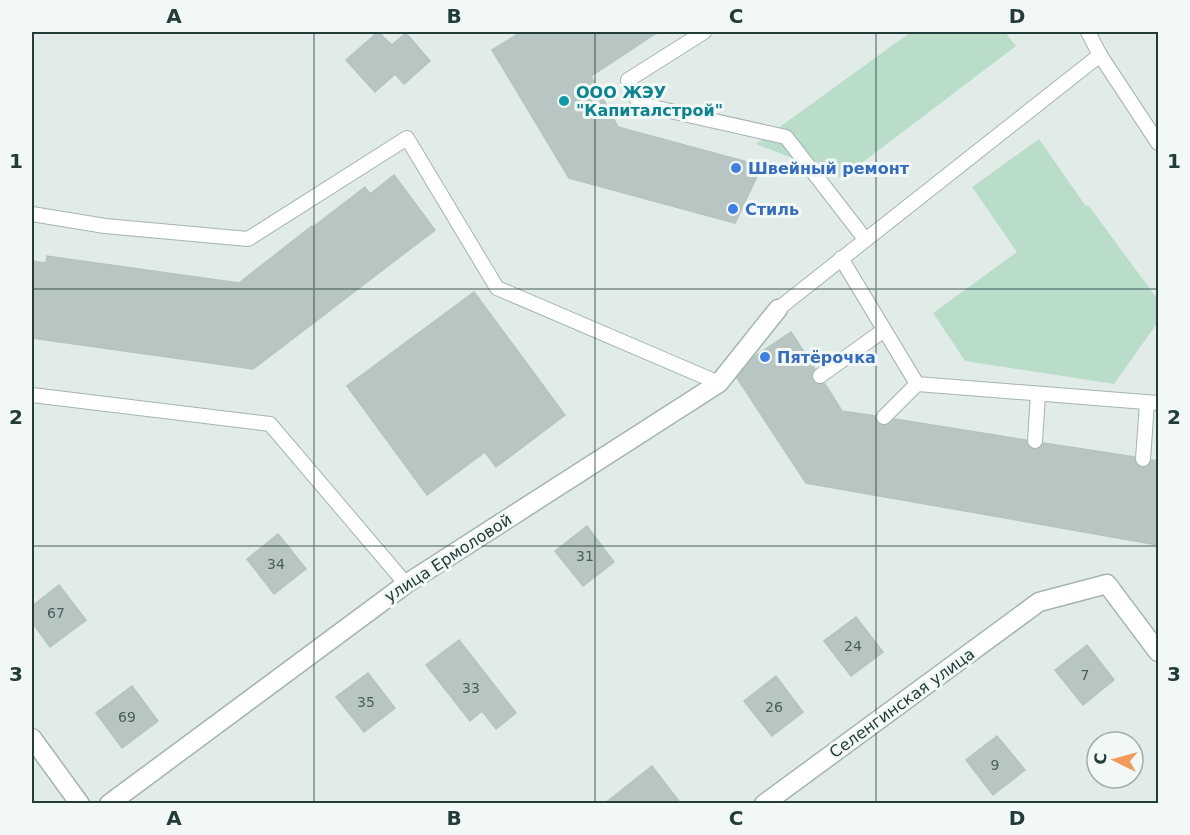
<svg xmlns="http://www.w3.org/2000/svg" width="1190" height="835" viewBox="0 0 1190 835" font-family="'DejaVu Sans',sans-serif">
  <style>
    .green { fill: #baddca }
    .building { fill: #b7c6c2; stroke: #b4c5c1; stroke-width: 1.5 }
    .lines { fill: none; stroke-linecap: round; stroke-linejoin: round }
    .lane-casing { stroke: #a4b4b1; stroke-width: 16 }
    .street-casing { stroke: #a4b4b1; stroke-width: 21 }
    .lane { stroke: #fff; stroke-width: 14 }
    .street { stroke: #fff; stroke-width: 18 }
    .grid { fill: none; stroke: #223c3a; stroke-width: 1.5; stroke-opacity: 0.55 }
    .culture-dot { fill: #0f9aa8; stroke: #f2f8f6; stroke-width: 2 }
    .shop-dot { fill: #3f7fe0; stroke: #f2f8f6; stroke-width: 2 }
    .labels { text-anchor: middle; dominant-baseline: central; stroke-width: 6; stroke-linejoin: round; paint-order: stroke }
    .number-label { font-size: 14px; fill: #475e5c }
    .culture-label { font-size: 16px; font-weight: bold; fill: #0d838f; stroke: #f2f8f6; text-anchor: start }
    .shop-label { font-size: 16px; font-weight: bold; fill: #366cbe; stroke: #f2f8f6; text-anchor: start }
    .street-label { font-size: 16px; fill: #223c3a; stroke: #f2f8f6 }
    .neatline { fill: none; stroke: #223c3a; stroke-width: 2 }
    .grid-label { font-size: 20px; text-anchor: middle; font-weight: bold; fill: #223c3a }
  </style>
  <rect width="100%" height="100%" fill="#e1ece9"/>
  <g class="green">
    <polygon points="911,32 1005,32 1016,46 842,178 756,144"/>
    <polygon points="1039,139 1085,205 1089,206 1158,300 1158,322 1114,384 965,361 933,313 1017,252 972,187"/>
  </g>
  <g class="building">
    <polygon points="378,32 392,45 406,33 430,61 404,84 395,74 375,92 346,60"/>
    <polygon points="521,32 658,32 591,76 618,127 762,166 735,223 569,178 492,50"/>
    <polygon points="394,175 435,230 253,369 32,338 32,261 46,263 47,256 239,283 312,226 313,227 365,187 370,194"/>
    <polygon points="474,292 565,415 496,467 485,452 427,495 347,386"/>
    <polygon points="791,332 815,369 811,376 813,382 817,384 825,384 842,411 875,416 877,423 881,425 887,425 895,419 1026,440 1027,445 1034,450 1039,449 1044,443 1134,457 1135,463 1142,468 1147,467 1152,460 1158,461 1158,545 806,483 737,378 755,356"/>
    <polygon points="587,526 614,562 583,586 555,551"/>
    <polygon points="278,534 306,569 274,594 247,559"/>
    <polygon points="59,585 86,620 50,647 32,622 32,606"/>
    <polygon points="856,617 883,652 851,676 824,641"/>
    <polygon points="459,640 516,713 496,729 482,711 470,721 426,665"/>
    <polygon points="1087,645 1114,680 1083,705 1055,670"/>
    <polygon points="368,673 395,708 364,732 336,697"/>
    <polygon points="776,676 803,712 772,736 744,701"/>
    <polygon points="132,686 158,721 122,748 96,713"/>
    <polygon points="997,736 1025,770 993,795 966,760"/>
    <polygon points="652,766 681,804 604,804"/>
  </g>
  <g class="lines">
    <g class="lane-casing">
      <g id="lane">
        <polyline points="704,32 628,80 639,104 786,137 865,239"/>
        <polyline points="1088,32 1100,55 1158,143"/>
        <polyline points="32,214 105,226 248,239 407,138 497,288 719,383"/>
        <polyline points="841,258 917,384 1158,403"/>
        <polyline points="778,309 1100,55"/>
        <polyline points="820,376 884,330"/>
        <polyline points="32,395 270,424 406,584"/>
        <polyline points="884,417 917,384"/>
        <polyline points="1035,441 1038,394"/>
        <polyline points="1143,459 1147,403"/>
      </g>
    </g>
    <g class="street-casing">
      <g id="street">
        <polyline points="32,738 80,804"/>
        <polyline points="109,804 406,584 719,383 778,309"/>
        <polyline points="764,804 1039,602 1107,584 1158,652"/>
      </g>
    </g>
    <use href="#lane" class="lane"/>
    <use href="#street" class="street"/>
  </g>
  <path class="grid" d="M314,32V804M595,32V804M876,32V804M32,289H1158M32,546H1158"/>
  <circle class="culture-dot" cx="564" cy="101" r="6"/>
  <g class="shop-dot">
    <circle cx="736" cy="168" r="6"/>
    <circle cx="733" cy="209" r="6"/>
    <circle cx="765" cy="357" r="6"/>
  </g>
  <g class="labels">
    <g class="number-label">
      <text x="585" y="556">31</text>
      <text x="276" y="564">34</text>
      <text x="56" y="613">67</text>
      <text x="853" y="646">24</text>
      <text x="1085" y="675">7</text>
      <text x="471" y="688">33</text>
      <text x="366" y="702">35</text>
      <text x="774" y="707">26</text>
      <text x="127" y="717">69</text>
      <text x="995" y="765">9</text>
    </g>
    <g class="culture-label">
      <text x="576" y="92">ООО ЖЭУ<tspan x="576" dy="18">"Капиталстрой"</tspan></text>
    </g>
    <g class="shop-label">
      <text x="748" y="168">Швейный ремонт</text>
      <text x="745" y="209">Стиль</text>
      <text x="777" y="357">Пятёрочка</text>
    </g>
    <g class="street-label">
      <text transform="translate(448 558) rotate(-33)">улица Ермоловой</text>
      <text transform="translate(902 703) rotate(-36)">Селенгинская улица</text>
    </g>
  </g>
  <rect width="1190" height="835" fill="none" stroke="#f2f8f6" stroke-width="66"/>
  <g transform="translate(1115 760) rotate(275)"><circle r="28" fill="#f2f8f6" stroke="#9fadab" stroke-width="1.5"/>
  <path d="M0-4.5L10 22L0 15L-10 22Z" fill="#f19a5a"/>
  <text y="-9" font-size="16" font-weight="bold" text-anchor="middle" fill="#223c3a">С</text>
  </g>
  <rect x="33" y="33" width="1124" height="769" class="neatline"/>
  <g class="grid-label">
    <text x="174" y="23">A</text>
    <text x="454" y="23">B</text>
    <text x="736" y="23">C</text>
    <text x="1017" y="23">D</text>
    <text x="16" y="168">1</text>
    <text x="1174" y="168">1</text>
    <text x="16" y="424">2</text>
    <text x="1174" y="424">2</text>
    <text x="16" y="681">3</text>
    <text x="1174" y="681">3</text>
    <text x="174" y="825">A</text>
    <text x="454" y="825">B</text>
    <text x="736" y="825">C</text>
    <text x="1017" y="825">D</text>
  </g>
</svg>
